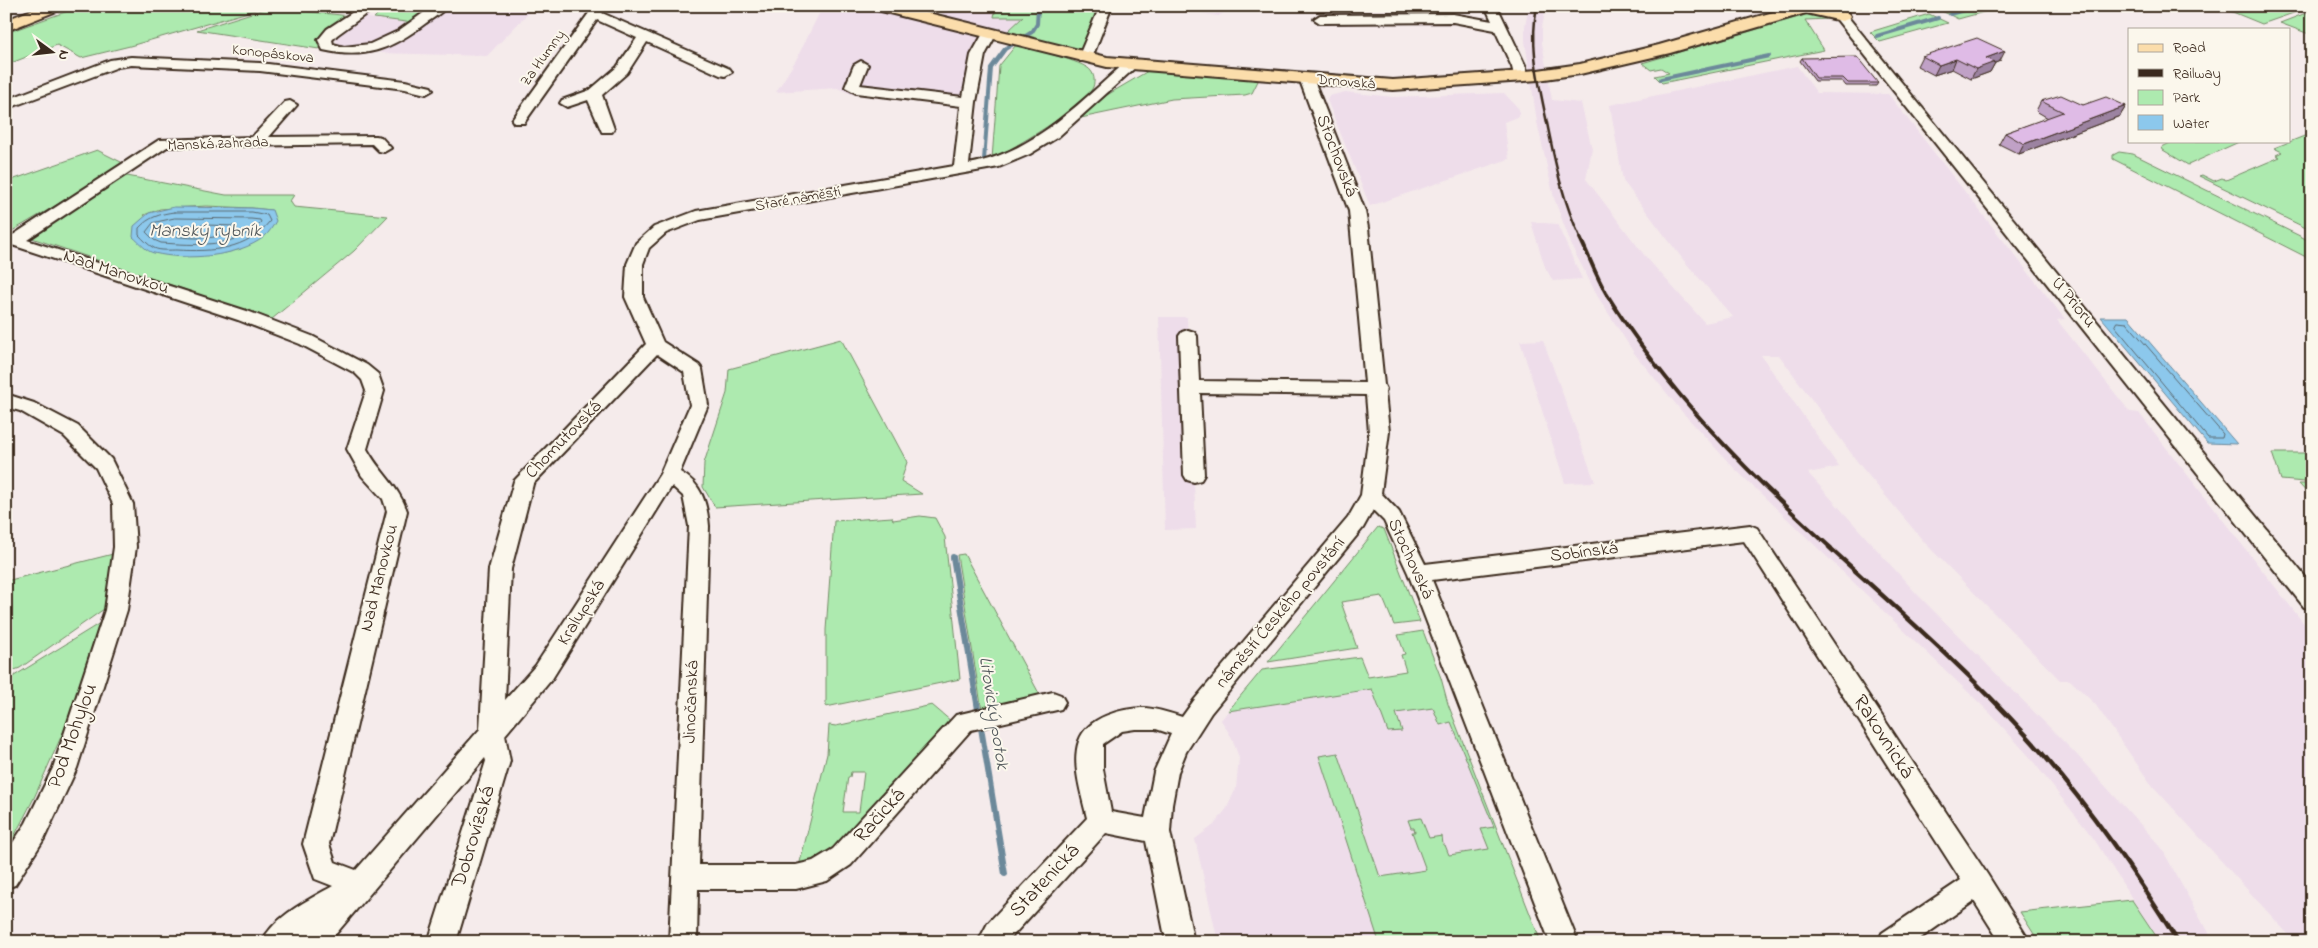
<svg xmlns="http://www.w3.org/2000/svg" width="2318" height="948" viewBox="0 0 2318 948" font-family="'Indie Flower',sans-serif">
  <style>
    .built { fill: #eeddea }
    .green { fill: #adeaaf; stroke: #748a66; fill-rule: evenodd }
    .water { fill: #8cc8ec; stroke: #6c899a }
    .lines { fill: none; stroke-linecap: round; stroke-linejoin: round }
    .shore { stroke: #5b6970; stroke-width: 1 }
    .stream-far1 { stroke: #6c899a; stroke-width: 4 }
    .stream { stroke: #6c899a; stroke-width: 6 }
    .minor-casing { stroke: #3b2a1e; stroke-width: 4 }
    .major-casing { stroke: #3b2a1e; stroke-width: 4 }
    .minor { fill: #fbf7ec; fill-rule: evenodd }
    .major { fill: #fbddab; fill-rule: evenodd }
    .rail-far2 { stroke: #3b2a1e; stroke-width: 2.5 }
    .rail-far1 { stroke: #3b2a1e; stroke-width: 4 }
    .rail { stroke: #3b2a1e; stroke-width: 4.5 }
    .wall { fill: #c0a1c6; stroke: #3b2a1e }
    .shaded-wall { fill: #9c83a1; stroke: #3b2a1e }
    .building { fill: #dfbbe6; stroke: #3b2a1e }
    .labels { text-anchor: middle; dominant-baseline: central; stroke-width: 4; stroke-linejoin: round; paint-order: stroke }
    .far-street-label { font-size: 15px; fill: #3b2a1e; stroke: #fbf7ec }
    .street-label { font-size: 18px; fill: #3b2a1e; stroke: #fbf7ec }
    .water-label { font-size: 19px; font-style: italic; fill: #53595c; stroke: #fbf7ec }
    .near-street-label { font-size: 21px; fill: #3b2a1e; stroke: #fbf7ec }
  </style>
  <rect width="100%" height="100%" fill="#f5ebeb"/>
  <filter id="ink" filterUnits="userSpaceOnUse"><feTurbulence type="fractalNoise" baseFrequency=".02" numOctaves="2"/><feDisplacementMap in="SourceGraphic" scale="10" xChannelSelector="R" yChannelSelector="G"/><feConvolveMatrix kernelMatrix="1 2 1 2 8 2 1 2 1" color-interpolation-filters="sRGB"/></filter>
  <g filter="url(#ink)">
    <g class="built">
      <polygon points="447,6 535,6 487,56 379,53"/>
      <polygon points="823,6 868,6 994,37 984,57 975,105 864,95 852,94 837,88 776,92 796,60"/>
      <polygon points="943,6 996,6 994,17 1024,17 1008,31 943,15"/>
      <polygon points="1286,6 1309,6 1310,11 1239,12 1224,13 1218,16 1195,12 1216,14 1217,11 1286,9"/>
      <polygon points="1529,6 1546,6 1542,28 1542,43 1552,100 1581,103 1592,149 1586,179 1645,256 1705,323 1733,317 1685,262 1623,181 1610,105 1797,66 1817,93 1888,94 2065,319 2057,320 2130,412 2139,413 2312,634 2312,942 2296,942 2286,932 2151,784 2095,704 2070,680 2060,680 1925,543 1859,464 1779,355 1761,355 1839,467 1808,473 1915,592 2077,755 2161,847 2213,942 2160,942 2094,839 2028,755 1989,712 1734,468 1683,413 1634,353 1598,297 1573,249 1554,198 1537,122 1525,41 1525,26"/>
      <polygon points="373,10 368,18 412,23 383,42 352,48 337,45 336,38 344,29"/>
      <polygon points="1345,92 1393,97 1504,93 1519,109 1519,116 1504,122 1509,159 1370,206 1327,100 1329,96"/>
      <polygon points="1531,222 1557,224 1582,279 1553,281 1545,267"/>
      <polygon points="1159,317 1187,317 1196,529 1165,530"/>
      <polygon points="1543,340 1595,482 1565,483 1520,341"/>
      <polygon points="1441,678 1448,704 1541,942 1218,942 1195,839 1214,825 1227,808 1236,788 1239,758 1232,738 1221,720 1228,711"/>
    </g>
    <g class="green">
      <polygon points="82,6 269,6 130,46 81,58 57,45 6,65 6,33"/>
      <polygon points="274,6 309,6 302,11 351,16 318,39 319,49 197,30"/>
      <polygon points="380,6 437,6 414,23 374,18 382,10"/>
      <polygon points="996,6 1100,6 1084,47 1077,50 1008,31 1023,17 994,17"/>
      <polygon points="1932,6 2006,6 1958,19"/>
      <polygon points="2218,6 2293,6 2302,10 2262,24"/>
      <polygon points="2306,13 2312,15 2312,33 2309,34 2280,23"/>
      <polygon points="1809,14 1830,19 1805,20 1824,50 1662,83 1655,76 1669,73 1661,68 1651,70 1642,63"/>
      <polygon points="1929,14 1948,23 1880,42 1870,32"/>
      <path d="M1016,45C1030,49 1085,61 1091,71C1095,76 1095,84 1092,89C1081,109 1015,147 992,159L999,66Z"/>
      <polygon points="1148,71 1259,79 1252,93 1245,95 1172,99 1076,119 1107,95"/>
      <polygon points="2312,133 2312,231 2199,176 2202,175 2214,181 2222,178 2226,180 2280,157 2276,155 2282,152 2274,148"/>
      <polygon points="2174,141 2241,141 2188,165 2163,150 2162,147"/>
      <polygon points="97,150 123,163 91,185 12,231 6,227 6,182"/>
      <polygon points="2119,152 2133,154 2312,242 2312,260 2113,159 2113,155"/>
      <path d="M122,175L226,195H294L290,201L294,207L388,216L354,251L272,319L26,236ZM206,206L252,208L271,210L241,249L225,253L195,256L144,215L160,209Z"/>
      <polygon points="841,339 907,462 901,481 922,494 715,507 703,487 704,463 727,393 729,369"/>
      <polygon points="2272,453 2312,453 2312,498 2299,484 2306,484 2305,482 2281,480"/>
      <polygon points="920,516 935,518 945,537 960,679 826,707 826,630 834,521 892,517 893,520"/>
      <polygon points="1378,527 1384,529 1420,622 1394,625 1382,596 1341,602 1357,648 1268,662"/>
      <polygon points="113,554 104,609 20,668 6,673 6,581"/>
      <polygon points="964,554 1041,697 982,711 957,555"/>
      <polygon points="100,623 79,696 34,798 6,852 6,681"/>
      <polygon points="1423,631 1441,678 1448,704 1541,942 1379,942 1319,756 1338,753 1380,877 1426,870 1412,832 1415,832 1414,828 1411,828 1408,820 1421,818 1429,838 1442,836 1443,845 1445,845 1449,855 1489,849 1481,829 1494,827 1451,722 1440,725 1433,708 1396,713 1402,731 1388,732 1372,689 1228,711 1262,670 1360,657 1368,677 1406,671 1401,655 1405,654 1398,635"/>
      <path d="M932,705L952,722L829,859L798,870L827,754L829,725L836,726ZM851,772H864L859,812H843L848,777H850Z"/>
      <polygon points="2132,900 2160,942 2039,942 2020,912"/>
    </g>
    <g class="water">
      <path d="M174,207L252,208L272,210L276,221C273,226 269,233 264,237C238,257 186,261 154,253C147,252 139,242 133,237L134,226L149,213Z"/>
      <polygon points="2101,317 2128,317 2237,444 2207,443"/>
    </g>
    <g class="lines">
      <g class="shore">
        <path d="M174,212H252L267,215L270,221C247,250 212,252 177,250C170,250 160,251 154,248C148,245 143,239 139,235V228C149,217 160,214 174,212Z"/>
        <path d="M175,218L251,219L260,220L261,222C237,249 194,245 161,243L154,240L146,232L153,223Z"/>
        <path d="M206,225L235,226L237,229C215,243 185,237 160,235L157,232L165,227Z"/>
        <polygon points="2117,322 2127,323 2223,434 2222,438 2208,438 2115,326"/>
      </g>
      <g class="stream-far1">
        <polyline points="1950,14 1978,6"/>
        <polyline points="1877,36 1938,18"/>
        <polyline points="1661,79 1769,56"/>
        <polyline points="984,160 991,68 1005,49 1032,32 1037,24 1038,6"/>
      </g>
      <polyline class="stream" points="953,557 1005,874"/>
      <g class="minor-casing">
        <g id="minor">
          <path d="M362,6H377L337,35L332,40L333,44L344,47L370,44L398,31L433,6H447C442,13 433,18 426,23C392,49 365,60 323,50L318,40L327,29Z"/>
          <polygon points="594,6 607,6 602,13 730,69 732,72 725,76 720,75 647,42 627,73 602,95 614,129 612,132 602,132 588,100 567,107 560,103 562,100 590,90 617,67 637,38 597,20 524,123 514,123 512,120"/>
          <polygon points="1100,6 1112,6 1092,58 1090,61 1080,61 1078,58"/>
          <polygon points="1485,6 1497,6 1526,67 1527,76 1525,79 1515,79 1512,67 1495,30 1453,22 1320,23 1314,19 1320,15 1453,14 1492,21"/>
          <polygon points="1826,6 1839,6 2312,585 2312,609 2304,607"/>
          <polygon points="2298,6 2312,6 2312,13"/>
          <path d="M990,29L997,33L985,55L976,102L969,164C1034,152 1078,104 1126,62L1131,61L1138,65L1058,137L1030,154L999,167L700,220L666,233L649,248L643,264V297L663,342L699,365L702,369L708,405L680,472C702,484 707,503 709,526L699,865H796L813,861L833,849L956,715L1053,692L1061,695L1065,702L1061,709L971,730L851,865L827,881L796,889H698L697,942H669L689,526L683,496L672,486L552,679L505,735L510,761L456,942H428L486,761L485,758L329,942H262C273,917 310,899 333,886L315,879L303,844L387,511L383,499L362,476L347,449L366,391L362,380L355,373L300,344L238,320L6,243V233L13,235L159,140L252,137L285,102L290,101L297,105L269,137L376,136L381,137L391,148L384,152L379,151L372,144L167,147L27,240L250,312L312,336L367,365L378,374L384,391L367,449C380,473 398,485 407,511L329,844L335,862L356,870L480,729L489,569L514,481L646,344L625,297L627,264L636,243L654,227L696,211L954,166L961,106L856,93L845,87L854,65L861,61L868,65L860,85L963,97L971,55L985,30ZM657,354L684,372L690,405L660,474L536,665L505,700L511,569L533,484Z"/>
          <polygon points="131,57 260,63 405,81 431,87 433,90 426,94 405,89 260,71 131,65 118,67 6,109 6,100 110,60"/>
          <path d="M1306,74L1313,78L1365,211L1368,228L1384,385L1386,389L1385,392L1389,432L1381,493L1399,512L1425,564L1750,525L1757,528L1987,874L2030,942H2000L1974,901L1915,942H1878L1882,933L1961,880L1744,541L1432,580L1578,942H1550L1408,573L1384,521L1373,510L1363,528L1211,713L1186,752L1178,772L1172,805L1170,832L1194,942H1166L1146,841L1106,833L1007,942H978L988,923L1087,818C1082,796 1071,764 1079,741C1087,717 1122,708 1145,708C1158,709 1170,713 1182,717L1195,699L1348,518L1361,495L1369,432L1366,395L1200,393L1204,475L1201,480L1194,482L1187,480L1184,475L1179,336L1182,332L1188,330L1194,332L1197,336L1199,381L1365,383L1349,211L1299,78ZM1135,729H1156L1171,734L1154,772L1145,818L1111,812L1103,769V744L1122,731Z"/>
          <polygon points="6,394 34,403 78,426 111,459 133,504 136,547 127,610 77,768 44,839 15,885 6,888 6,853 26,823 53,768 105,610 114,547 113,504 96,468 64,436 20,411 6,407"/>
        </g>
      </g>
      <g class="major-casing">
        <g id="major">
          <polygon points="41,6 64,6 62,9 6,31 6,20"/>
          <polygon points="871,6 900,6 1107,57 1393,80 1538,70 1580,64 1659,45 1794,6 1820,6 1848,13 1850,16 1848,19 1842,21 1806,13 1670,53 1580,74 1538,80 1393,90 1107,67 873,9"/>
        </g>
      </g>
      <use href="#minor" class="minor"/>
      <use href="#major" class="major"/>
      <path class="rail-far2" d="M1537,6C1529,46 1539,84 1547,123C1555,163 1563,202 1581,239"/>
      <path class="rail-far1" d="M1580,238C1589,256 1596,276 1606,293C1666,390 1746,472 1831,548"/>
      <path class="rail" d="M1829,547C1896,608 1965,668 2026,735C2084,799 2133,869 2178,942"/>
    </g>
    <g class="wall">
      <polygon points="1922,56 2000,61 1995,63 1990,72 1971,79 1952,69 1934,75 1917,66"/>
      <polygon points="1802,58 1878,83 1876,86 1846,86 1842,81 1815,81 1800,61"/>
      <polygon points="2041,101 2083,105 2126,106 2120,116 2019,154 1999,144 2005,133 2048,118 2036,111"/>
    </g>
    <g class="shaded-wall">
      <polygon points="2005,51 2000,61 1995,63 1990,72 1971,79 1976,69 1986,58"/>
      <polygon points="1956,59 1952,69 1934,75 1939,65"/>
      <polygon points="2126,106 2120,116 2019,154 2024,144"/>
    </g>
    <g class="building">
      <polygon points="1977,38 2005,51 1986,58 1995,62 1976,69 1956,59 1939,65 1922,56"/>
      <polygon points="1857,57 1878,83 1848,83 1843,78 1816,78 1802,58"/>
      <polygon points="2061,95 2083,105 2106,97 2126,106 2024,144 2005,133 2063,112 2041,101"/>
    </g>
  </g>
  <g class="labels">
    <g class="far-street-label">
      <text transform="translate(273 54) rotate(6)">Konopáskova</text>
      <text transform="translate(543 58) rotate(-54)">Za Humny</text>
      <text transform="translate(1346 82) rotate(5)">Drnovská</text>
      <text transform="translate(218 144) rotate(-2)">Manská zahrada</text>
      <text transform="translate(798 199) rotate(-10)">Staré náměstí</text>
    </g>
    <g class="street-label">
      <text transform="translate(1336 156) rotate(69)">Stochovská</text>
      <text transform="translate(116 273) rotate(18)">Nad Manovkou</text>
      <text transform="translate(2073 303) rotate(51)">U Prioru</text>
      <text transform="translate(564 440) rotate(-46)">Chomutovská</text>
      <text transform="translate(1584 553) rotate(-7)">Sobínská</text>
      <text transform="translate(1410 559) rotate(65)">Stochovská</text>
      <text transform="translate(380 578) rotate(-76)">Nad Manovkou</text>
      <text transform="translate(582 613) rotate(-58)">Kralupská</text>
      <text transform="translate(1281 613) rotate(-50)">náměstí Českého povstání</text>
      <text transform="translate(692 702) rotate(-88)">Jinočanská</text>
    </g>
    <g class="water-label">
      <text x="205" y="231">Manský rybník</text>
      <text transform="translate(993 713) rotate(81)">Litovický potok</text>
    </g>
    <g class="near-street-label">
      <text transform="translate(73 736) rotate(-70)">Pod Mohylou</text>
      <text transform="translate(1883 737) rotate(57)">Rakovnická</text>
      <text transform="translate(880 816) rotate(-48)">Račická</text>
      <text transform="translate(474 837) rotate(-73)">Dobrovízská</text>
      <text transform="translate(1045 881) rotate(-47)">Statenická</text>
    </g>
  </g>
  <rect width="2318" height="948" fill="none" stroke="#fbf7ec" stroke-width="25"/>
  <rect x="12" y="12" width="2293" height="923" fill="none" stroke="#3b2a1e" stroke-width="2" filter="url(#ink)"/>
  <rect x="2128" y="28" width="162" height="115" fill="#fbf7ec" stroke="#aea59a"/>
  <rect x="2138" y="44" width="25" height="8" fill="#fbddab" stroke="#aea59a"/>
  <text x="2173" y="52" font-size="15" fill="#3b2a1e">Road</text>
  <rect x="2138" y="69" width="25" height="8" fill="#3b2a1e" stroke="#aea59a"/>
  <text x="2173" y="78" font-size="15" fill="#3b2a1e">Railway</text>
  <rect x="2138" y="90" width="25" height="15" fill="#adeaaf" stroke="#aea59a"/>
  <text x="2173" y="102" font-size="15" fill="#3b2a1e">Park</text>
  <rect x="2138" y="115" width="25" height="15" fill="#8cc8ec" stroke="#aea59a"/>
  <text x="2173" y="128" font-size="15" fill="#3b2a1e">Water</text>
  <g transform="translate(52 52) rotate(105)" stroke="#fbf7ec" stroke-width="4" paint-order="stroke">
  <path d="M0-4L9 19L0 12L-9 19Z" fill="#3b2a1e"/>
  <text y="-8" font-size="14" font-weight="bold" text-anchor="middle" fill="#3b2a1e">N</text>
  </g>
</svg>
